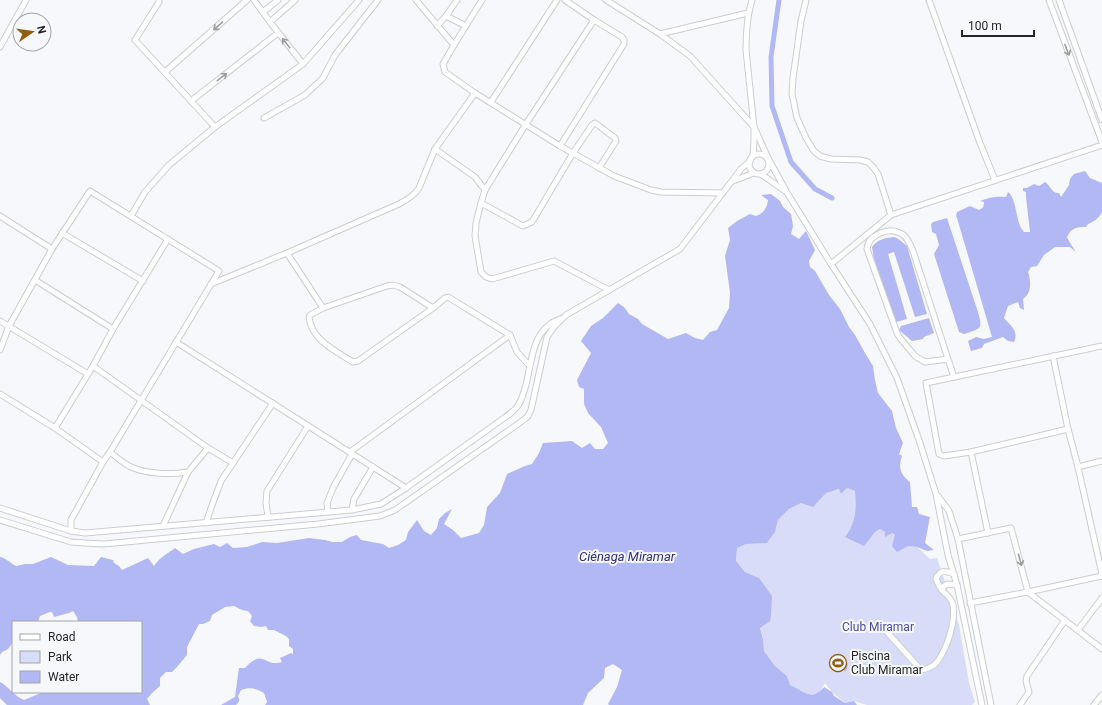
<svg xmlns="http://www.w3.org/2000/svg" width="1102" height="705" viewBox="0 0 1102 705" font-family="Roboto,sans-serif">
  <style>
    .green { fill: #d8dcf9 }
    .water { fill: #b1b8f3 }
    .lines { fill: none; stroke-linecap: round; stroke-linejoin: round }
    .canal { stroke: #b1b8f3; stroke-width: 5 }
    .minor-casing { stroke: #cccdd0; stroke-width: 7 }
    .minor { stroke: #fff; stroke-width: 5 }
    .oneway { stroke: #9d9d9d }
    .labels { text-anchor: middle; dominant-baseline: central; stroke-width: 4; stroke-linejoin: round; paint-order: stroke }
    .park-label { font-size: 12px; fill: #4a4ba1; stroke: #f7f8fb }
    .poi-label { font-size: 12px; fill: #252526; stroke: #f7f8fb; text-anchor: start }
    .water-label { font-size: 13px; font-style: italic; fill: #312d81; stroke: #f7f8fb }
  </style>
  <rect width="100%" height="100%" fill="#f7f8fb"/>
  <path class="green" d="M847,488L855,491C856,509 857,521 846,536L875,532L880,529L885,532L892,533L908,546L917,547L930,559L937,558L959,625L969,683L975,702L972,705H867L854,701L845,703L832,692L825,683L819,693C805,697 802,690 790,685L787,676L775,666L764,651L763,639L760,627L759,578L745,572L736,561L737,548L746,544L767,543L775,532L778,520L789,509L801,503L813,506L826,493L840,489L841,494Z"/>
  <g class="water">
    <path d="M1085,171L1090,178L1102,183V212C1098,219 1095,221 1088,224L1086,227C1076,227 1071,228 1067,237L1070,243L1076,252L1070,247H1055L1044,255L1037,266L1031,267L1028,272C1031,281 1032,293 1023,299L1024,310L1020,308L1018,302L1008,306L1004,318C1011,326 1019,331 1014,342L1008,341L1003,337L984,344L982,348L971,351L968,341L976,337L984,339L992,337L957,218L956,216L957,212L970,206L979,210C983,208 984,207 984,202L980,201C989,197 997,196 1006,197L1008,192C1015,197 1016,214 1019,223C1020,227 1022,229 1024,232H1030L1026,197V192L1023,191V188H1027L1034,184L1039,186L1045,182C1050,185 1052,194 1059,193L1061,197L1069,185L1070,179L1074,174Z"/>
    <path d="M771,194L780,201L783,207L791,214L793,226L791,234L799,239L806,231L815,250L809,261L810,267L815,271L829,295L840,309L849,327L855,335L865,353L873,366L875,380L878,393L892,411L896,428L903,443L899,454L902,456C898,468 900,474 910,482L912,507H917L919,514L930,517L925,543L934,550L927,551L917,547L908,546L897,552L892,546L895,535L892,533L885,537V532L880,529L875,532L864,546L845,537C857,521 856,509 855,491L847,488L841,494L839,489L826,493L813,507L801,503L789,509L778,520L775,532L767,543L746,544L737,548L736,561L745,572L759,578L772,596L771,615L770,621L760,628L763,639L764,651L775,666L787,676L790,685C804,691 812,702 824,687L832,692L834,696L845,703L854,701L857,705H609L608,704L617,687L622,670L613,664L605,668L604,678L588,693L583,705H265L267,702L264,693C256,688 250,687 241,690L238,696C240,700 239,702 236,705H221L235,697L239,668H245C264,647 264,668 282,662L280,658L291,653L293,654V649L289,646V639L286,636L274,630H268L266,626L261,627L254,626L250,621L252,616L248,611L242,610L234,606L225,607L212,615L210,621L203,624H199L187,647V655L176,668L172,672H166L160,678V686L152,693L147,699L150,705H7L0,698V682C9,687 14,696 24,700L41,693L46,692H141V622H78L77,617L73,611L69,613L54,617L52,612H50L40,616L38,622H13C13,631 15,642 8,649C5,651 2,651 0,655V557C6,558 10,563 16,566L25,564H33L51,557L68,565L94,566L101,557L113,560L114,563L119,566L122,570L148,558L154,566C159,558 167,554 175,548L183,554L194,549L214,544L220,547L227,543L233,548L247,547L262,542L277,543L309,538L325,540L332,542H342L350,537L357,535L361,540L383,544L389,548L398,545L406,540L408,532L417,520L424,531L431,535L437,528L439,519L445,513L452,509L444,524L453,530L461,538L479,533L484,525L487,507L500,493L507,474L525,466L532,464L539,453L543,443L572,441L582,448L590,443L595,449H603L608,443L601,427L588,413L584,404V389L579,387L577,380L591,353L581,341L591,326L603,318L618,303L624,307L629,314L638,319L642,324L668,339L686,333L695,338L703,340L710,332L717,330L729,308L730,293L725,256L730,240L728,228L737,221L750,214L756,216C764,213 767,208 768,200L761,195Z"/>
    <path d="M947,218L978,312C983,330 981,328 964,334L959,332L934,254L939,245L936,234L932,232L931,224L933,222Z"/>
    <path d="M894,237L897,238L907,246L927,314L915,317L894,252L888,254L907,319L896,322L874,259L872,247C878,239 885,238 894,237Z"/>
    <polygon points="929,318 934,333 924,337 923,339 912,341 899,330 901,326"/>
    <polygon points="832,659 848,664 846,671 830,667"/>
  </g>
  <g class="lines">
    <polyline class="canal" points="779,0 771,57 772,106 791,162 815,189 832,198"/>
    <g class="minor-casing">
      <g id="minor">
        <polyline points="159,0 159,2 135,40 215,127"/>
        <polyline points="254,0 270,22 303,64"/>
        <polyline points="416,0 454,45 443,64 445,72 475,93 560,146 614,176 651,190 661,192 723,193"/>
        <polyline points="606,0 660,34 690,56 754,127 768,158 786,191 831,264 870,324 897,378 920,443 936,494 948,555 957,585 982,705"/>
        <path d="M752,0C747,16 746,33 746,50L754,127V141L753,156"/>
        <polyline points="806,0 801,21 793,78 792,94 797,118 806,138 814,151 820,156 831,159 860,160 868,162 873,167 878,174 891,215 831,264"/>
        <polyline points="929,0 980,143 995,180"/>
        <polyline points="1049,0 1102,142"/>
        <polyline points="1059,0 1102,120"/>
        <polyline points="263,12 278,0"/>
        <polyline points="446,16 466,26"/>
        <polyline points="594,20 526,124 485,190 481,203 523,226 532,222 573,153 592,125 595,123 615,138 616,141 599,168"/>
        <polyline points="270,22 295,0"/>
        <polyline points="437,26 446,16 457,0"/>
        <polyline points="660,34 748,13"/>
        <polyline points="454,45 482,0"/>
        <polyline points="0,47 26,0"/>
        <polyline points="165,72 247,0"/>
        <polyline points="191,101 278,33"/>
        <polyline points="491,102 557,0"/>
        <polyline points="264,118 305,95 323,78 335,55 378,0"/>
        <polyline points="560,146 624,44 624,40 622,37 594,20 565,0"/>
        <polyline points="435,149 475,93"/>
        <circle cx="759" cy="164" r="10"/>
        <polyline points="761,174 785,191"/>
        <polyline points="733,181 754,173"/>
        <polyline points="481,203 476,223 475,236 481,272 486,277 492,279 554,261 609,290"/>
        <polyline points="891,215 1102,145"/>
        <polyline points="0,216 52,249"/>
        <polyline points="131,216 145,192 169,165 215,127 303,64 359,0"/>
        <polyline points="62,233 143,281"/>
        <path d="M287,253L399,204C407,200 414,196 419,188L435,149L475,177L485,190"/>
        <polyline points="35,280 113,329"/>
        <path d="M211,284L287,253L323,308L310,315L309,317C311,340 336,351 353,362L358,361L433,308L445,298L448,297L510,335L517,352L529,365"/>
        <polyline points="323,308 387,286 393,285 400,287 433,308"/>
        <polyline points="0,321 88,374"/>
        <polyline points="176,342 406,488"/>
        <polyline points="0,350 9,326 52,249 90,191 219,271 110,452 103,462 71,520 71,531"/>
        <polyline points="1053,356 1068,429"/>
        <path d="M948,359L925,362L915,356L900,338L897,333L867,249C868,235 888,227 900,233C907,236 910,244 913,251L948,359L954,377"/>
        <polyline points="93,366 208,448 233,463"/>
        <polyline points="0,394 55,428 103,462"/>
        <polyline points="55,428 93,366 113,329 168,239"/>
        <path d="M110,452C116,457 124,464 131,467C148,474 170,475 188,472L208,448"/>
        <polyline points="350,452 510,335"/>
        <polyline points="971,452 1068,429 1078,467"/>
        <polyline points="1102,461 1078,467 1102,574"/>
        <polyline points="938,496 949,511 958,539 991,705"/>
        <path d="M0,508L71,531L85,533L352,510L381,504L406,488L504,418C508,415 513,412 516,408C521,403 523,395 525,388C531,369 531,338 549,325C552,322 556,321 560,319"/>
        <polyline points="352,510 354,499 373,467"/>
        <polyline points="328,512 327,503 333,488 352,454"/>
        <polyline points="268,517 266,503 267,491 308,426"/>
        <polyline points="0,520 71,542 85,543 104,544 318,524 380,516 395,510 525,419 528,416 531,410 547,337 554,327 566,315 680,249 741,169 750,161"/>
        <polyline points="206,523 211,508 221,481 273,403"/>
        <polyline points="163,526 188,472"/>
        <polyline points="988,533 971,452 944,456 939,454 926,383 1102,346"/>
        <polyline points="958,539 1011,528 1028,592 1102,649"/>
        <polyline points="942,590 944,586 947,584 957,585"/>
        <polyline points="970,603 1028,592 1102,576"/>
        <path d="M878,622L921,670C927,669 934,666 937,662C947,649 956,621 953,605C952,598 946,595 942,590C939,587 938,583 936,579C940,569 945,571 954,574"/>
        <polyline points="1078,630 1102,598"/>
        <polyline points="1020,705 1029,692 1026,681 1027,676 1065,620"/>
        <polyline points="1094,705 1102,695"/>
      </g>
    </g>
    <use href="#minor" class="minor"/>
  </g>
  <defs><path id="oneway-shaft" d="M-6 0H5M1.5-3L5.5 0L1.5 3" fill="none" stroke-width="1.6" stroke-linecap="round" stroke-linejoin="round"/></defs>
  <g class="oneway">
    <use href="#oneway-shaft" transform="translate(218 26) rotate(139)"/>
    <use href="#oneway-shaft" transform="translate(286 43) rotate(-129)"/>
    <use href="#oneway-shaft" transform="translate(1067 50) rotate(69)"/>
    <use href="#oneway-shaft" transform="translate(222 77) rotate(-38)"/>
    <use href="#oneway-shaft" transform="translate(1020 560) rotate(75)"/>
  </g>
  <defs>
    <g id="stadium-ring" transform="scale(0.9)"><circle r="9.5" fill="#f7f8fb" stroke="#925e12" stroke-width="1.5"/><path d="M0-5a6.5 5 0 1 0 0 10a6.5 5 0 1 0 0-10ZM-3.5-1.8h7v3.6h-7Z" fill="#925e12"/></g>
  </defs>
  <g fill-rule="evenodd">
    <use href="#stadium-ring" x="838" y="663"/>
  </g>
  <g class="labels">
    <g class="park-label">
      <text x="878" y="627">Club Miramar</text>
    </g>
    <g class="poi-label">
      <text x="851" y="656">Piscina<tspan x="851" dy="14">Club Miramar</tspan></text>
    </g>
    <g class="water-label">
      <text x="627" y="556">Ciénaga Miramar</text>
    </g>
  </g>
  <rect x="12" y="621" width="130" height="72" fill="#f7f8fb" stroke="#a3a4a6"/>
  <rect x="20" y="634" width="20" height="6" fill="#ffffff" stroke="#a3a4a6"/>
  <text x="48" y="641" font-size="12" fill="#252526">Road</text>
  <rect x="20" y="651" width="20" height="12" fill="#d8dcf9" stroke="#a3a4a6"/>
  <text x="48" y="661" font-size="12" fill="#252526">Park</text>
  <rect x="20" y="671" width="20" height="12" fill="#b1b8f3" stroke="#a3a4a6"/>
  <text x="48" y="681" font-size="12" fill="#252526">Water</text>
  <g transform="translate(32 32) rotate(77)"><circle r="19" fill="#f7f8fb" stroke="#a3a4a6"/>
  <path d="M0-3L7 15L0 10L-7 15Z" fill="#925e12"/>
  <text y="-6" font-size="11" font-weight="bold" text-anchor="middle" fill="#252526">N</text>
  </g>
  <path d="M962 30v6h72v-6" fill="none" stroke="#252526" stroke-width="2"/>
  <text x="968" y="30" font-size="12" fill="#252526" stroke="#f7f8fb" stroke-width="3" paint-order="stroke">100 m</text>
</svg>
